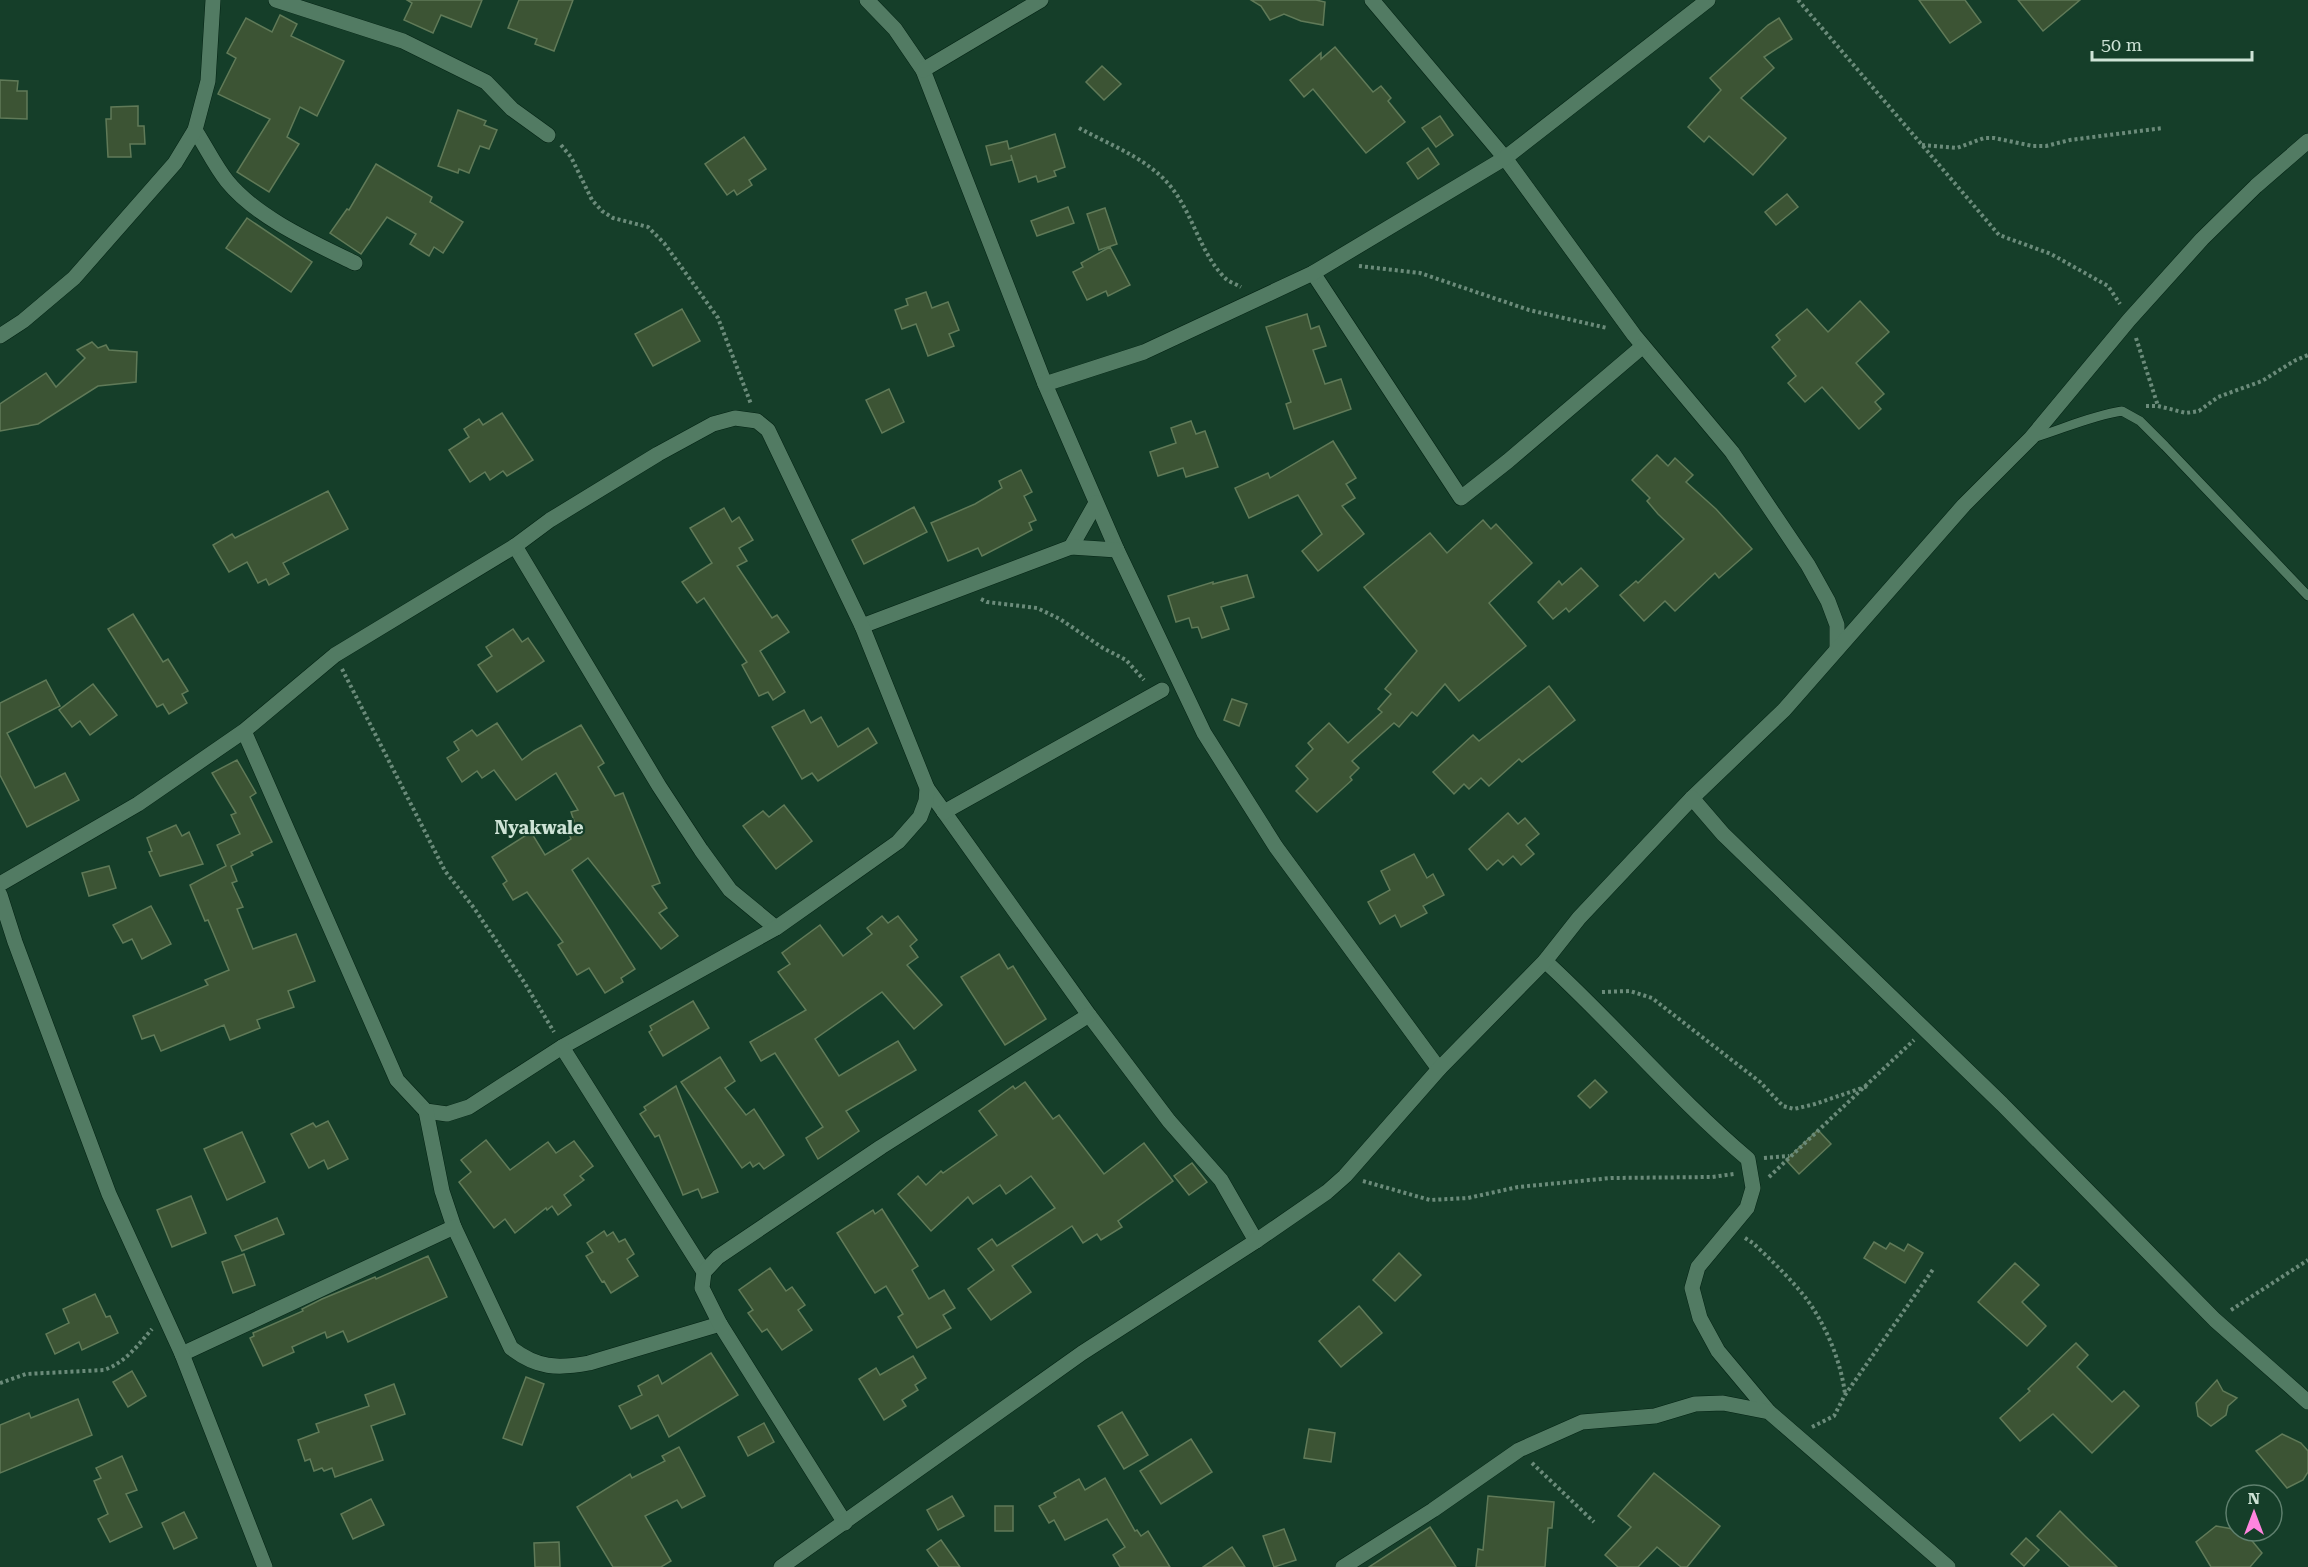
<svg xmlns="http://www.w3.org/2000/svg" width="2308" height="1567" viewBox="0 0 2308 1567" font-family="'Roboto Serif',serif">
  <style>
    .building { fill: #3c5434; stroke: #607a58; stroke-width: 1.5 }
    .lines { fill: none; stroke-linecap: round; stroke-linejoin: round }
    .lane-casing { stroke: #042314; stroke-width: 10 }
    .street-casing { stroke: #042314; stroke-width: 16 }
    .secondary-casing { stroke: #042314; stroke-width: 16 }
    .path { stroke: #6b8b7a; stroke-width: 4; stroke-dasharray: 3 3; stroke-linecap: butt }
    .lane { stroke: #527b63; stroke-width: 9 }
    .street { stroke: #527b63; stroke-width: 15 }
    .secondary { stroke: #527b63; stroke-width: 15 }
    .labels { text-anchor: middle; dominant-baseline: central; stroke-width: 4.5; stroke-linejoin: round; paint-order: stroke }
    .quarter-label { font-size: 18px; font-weight: bold; fill: #cee3d6; stroke: #153e29 }
  </style>
  <rect width="100%" height="100%" fill="#153e29"/>
  <g class="building">
    <polygon points="407,0 482,0 471,27 441,15 433,33 404,20 412,3"/>
    <polygon points="519,0 573,0 554,51 535,44 537,39 508,28"/>
    <polygon points="1251,0 1316,0 1325,2 1323,25 1301,21 1284,14 1270,20 1261,6"/>
    <polygon points="1919,0 1965,0 1981,22 1950,43"/>
    <polygon points="2018,0 2080,0 2043,31"/>
    <polygon points="280,15 297,24 291,36 344,61 317,116 300,107 287,137 299,144 269,192 237,172 270,119 218,94 236,58 227,53 246,18 272,32"/>
    <polygon points="1779,18 1792,39 1764,57 1774,68 1741,98 1786,138 1753,175 1709,136 1704,142 1688,127 1721,90 1710,78 1768,25"/>
    <polygon points="1335,47 1373,92 1381,86 1391,98 1388,101 1405,122 1366,153 1313,89 1304,97 1290,80 1321,53 1321,59"/>
    <polygon points="1102,66 1121,84 1104,100 1086,82"/>
    <polygon points="0,80 18,81 17,91 27,91 27,119 0,118"/>
    <polygon points="138,106 138,126 144,126 145,144 130,144 131,157 108,157 106,119 111,119 111,107"/>
    <polygon points="458,110 486,121 484,125 497,130 489,149 480,146 469,173 459,169 458,173 438,166"/>
    <polygon points="1440,116 1453,135 1436,147 1422,128"/>
    <polygon points="1055,134 1065,167 1054,171 1056,176 1038,182 1036,176 1019,182 1011,155 1012,160 991,165 986,146 1007,141 1009,149"/>
    <polygon points="744,137 766,169 749,180 752,185 737,195 734,190 727,195 705,164"/>
    <polygon points="1428,148 1439,164 1418,179 1407,163"/>
    <polygon points="376,164 432,197 430,202 463,222 443,253 434,247 429,256 410,244 416,234 387,217 361,254 330,233 347,209 349,210"/>
    <polygon points="1787,194 1798,207 1776,225 1765,212"/>
    <polygon points="1068,207 1074,223 1037,236 1031,221"/>
    <polygon points="1105,208 1117,244 1099,250 1087,214"/>
    <polygon points="247,218 312,262 291,292 226,248"/>
    <polygon points="1110,247 1130,285 1108,296 1106,291 1087,300 1073,272 1083,267 1081,263"/>
    <polygon points="926,292 932,308 948,302 959,330 949,334 954,346 928,356 916,324 902,329 895,310 908,305 906,299"/>
    <polygon points="1860,301 1889,332 1856,363 1884,394 1875,402 1881,409 1859,429 1822,387 1805,402 1788,383 1796,376 1772,347 1780,340 1776,335 1807,309 1828,332"/>
    <polygon points="682,309 700,341 653,366 635,334"/>
    <polygon points="1307,314 1311,329 1319,326 1326,346 1313,350 1325,384 1341,379 1351,409 1294,429 1286,404 1291,402 1266,327"/>
    <polygon points="92,342 98,348 106,345 109,350 137,352 136,382 98,386 38,424 0,431 0,404 46,373 56,387 85,358 77,350"/>
    <polygon points="889,389 904,422 882,433 866,400"/>
    <polygon points="502,413 533,460 507,476 503,471 490,480 485,472 470,482 449,450 469,437 464,429 479,419 483,425"/>
    <polygon points="1191,421 1196,434 1205,431 1218,467 1186,477 1183,468 1158,476 1150,452 1176,443 1171,428"/>
    <polygon points="1333,441 1356,478 1346,484 1355,498 1342,506 1364,534 1318,571 1302,551 1322,534 1298,495 1249,518 1235,488 1268,473 1270,478"/>
    <polygon points="1657,455 1668,466 1675,458 1693,475 1686,482 1716,509 1752,549 1719,578 1715,573 1675,611 1665,601 1644,621 1620,595 1636,581 1638,583 1684,539 1658,514 1647,501 1650,498 1632,480"/>
    <polygon points="1021,470 1032,492 1024,496 1036,520 1029,523 1032,530 982,556 978,548 948,561 931,523 975,504 1002,488 999,481"/>
    <polygon points="328,491 348,529 283,563 289,574 269,585 266,579 258,583 247,562 229,572 213,545 232,534 235,538"/>
    <polygon points="914,507 927,532 864,564 852,540"/>
    <polygon points="724,508 732,522 739,517 753,540 739,548 747,561 737,566 772,618 777,615 789,632 760,651 785,692 773,700 768,692 759,696 742,665 747,662 704,598 697,603 682,582 712,563 690,528"/>
    <polygon points="1483,520 1491,529 1496,524 1532,563 1489,603 1526,646 1459,701 1445,684 1417,716 1412,712 1399,727 1394,723 1352,761 1359,768 1350,777 1352,780 1317,812 1296,791 1308,779 1296,766 1313,749 1308,743 1329,723 1348,743 1382,712 1378,709 1391,694 1385,689 1417,651 1364,587 1430,533 1447,553"/>
    <polygon points="1581,568 1598,586 1569,612 1566,608 1553,619 1538,602 1559,581 1562,585"/>
    <polygon points="1247,575 1254,597 1221,607 1229,629 1202,638 1198,627 1192,628 1189,618 1176,622 1168,596 1213,582 1213,584"/>
    <polygon points="133,614 163,662 168,659 188,691 182,694 187,703 169,714 163,704 157,707 108,629"/>
    <polygon points="513,629 522,642 528,638 544,661 497,692 478,665 492,656 486,647"/>
    <polygon points="46,680 60,706 7,733 35,788 65,773 79,800 27,827 0,775 0,703"/>
    <polygon points="93,684 117,715 90,735 80,721 72,727 59,710"/>
    <polygon points="1549,686 1575,720 1522,762 1519,759 1489,786 1481,778 1469,789 1464,784 1454,794 1433,772 1473,735 1479,741"/>
    <polygon points="1232,699 1247,704 1239,726 1224,720"/>
    <polygon points="804,710 811,723 821,717 838,747 868,728 877,743 818,781 812,773 802,779 772,727"/>
    <polygon points="497,723 522,760 534,751 581,725 604,763 598,767 615,796 623,793 660,883 652,886 667,908 659,913 678,936 661,949 588,858 572,870 635,969 621,978 623,982 605,993 589,968 577,975 558,945 563,942 527,892 513,900 503,884 507,881 492,857 531,832 545,855 571,839 565,824 574,821 571,812 578,810 556,773 516,800 494,770 482,778 477,771 462,782 447,758 459,750 454,742 472,730 477,736"/>
    <polygon points="237,760 256,793 250,797 272,842 251,852 253,855 231,866 237,881 232,883 243,907 237,909 253,949 296,934 315,981 288,991 294,1007 257,1020 260,1028 230,1040 224,1025 161,1051 154,1035 142,1039 133,1016 208,985 205,980 229,970 208,920 205,921 190,885 226,866 217,845 240,834 231,815 236,813 212,773"/>
    <polygon points="784,805 812,841 776,869 743,826 763,811 769,817"/>
    <polygon points="1508,813 1518,824 1525,818 1539,834 1526,845 1534,854 1521,865 1513,856 1503,865 1498,860 1487,870 1469,849"/>
    <polygon points="176,825 182,836 189,832 203,864 160,876 149,852 152,851 147,838"/>
    <polygon points="1414,854 1427,878 1433,874 1444,895 1423,906 1427,913 1401,927 1395,915 1380,924 1368,902 1390,890 1381,871"/>
    <polygon points="109,866 116,888 89,896 82,873"/>
    <polygon points="151,906 171,944 142,959 132,939 123,943 113,925"/>
    <polygon points="882,916 888,923 898,916 917,940 910,946 918,957 907,965 942,1005 914,1029 882,992 815,1039 839,1076 898,1041 916,1070 846,1111 859,1131 818,1159 806,1138 823,1127 775,1053 761,1061 750,1042 806,1010 778,972 790,964 782,953 820,925 843,956 872,934 867,928"/>
    <polygon points="999,954 1008,969 1013,966 1046,1019 1005,1045 961,977"/>
    <polygon points="693,1001 709,1028 663,1056 649,1032 652,1030 650,1026"/>
    <polygon points="720,1057 735,1081 725,1088 746,1115 754,1109 784,1155 764,1169 759,1163 753,1167 750,1162 742,1168 681,1082"/>
    <polygon points="1595,1080 1607,1092 1590,1108 1578,1096"/>
    <polygon points="1025,1082 1053,1119 1059,1115 1104,1174 1144,1143 1173,1181 1118,1221 1122,1227 1101,1240 1097,1234 1083,1243 1072,1226 1012,1266 1031,1292 991,1320 968,1289 994,1270 978,1249 992,1239 997,1246 1055,1208 1031,1176 1006,1194 1000,1185 973,1204 968,1197 931,1231 898,1194 918,1176 926,1185 941,1171 943,1173 997,1135 979,1111 1013,1086 1015,1089"/>
    <polygon points="676,1086 718,1192 702,1198 698,1189 683,1195 659,1135 655,1137 640,1114 646,1110 644,1107"/>
    <polygon points="328,1121 348,1159 328,1169 324,1160 309,1168 291,1134 313,1123 316,1127"/>
    <polygon points="1818,1130 1831,1144 1799,1174 1786,1160"/>
    <polygon points="242,1132 265,1182 227,1200 204,1149"/>
    <polygon points="486,1140 510,1170 548,1142 556,1153 574,1141 593,1166 580,1176 584,1180 564,1195 571,1205 558,1215 552,1206 547,1210 546,1208 515,1233 505,1219 494,1228 459,1182 471,1172 461,1160"/>
    <polygon points="1192,1163 1207,1182 1189,1195 1174,1176"/>
    <polygon points="191,1196 206,1233 172,1247 157,1210"/>
    <polygon points="882,1209 918,1266 912,1270 929,1299 944,1290 955,1308 943,1315 951,1328 917,1348 898,1317 903,1314 886,1286 875,1293 837,1233 873,1210 875,1214"/>
    <polygon points="277,1218 284,1234 242,1251 235,1236"/>
    <polygon points="604,1231 607,1236 613,1232 619,1242 625,1239 634,1254 627,1259 638,1276 611,1293 604,1281 602,1282 586,1256 593,1252 587,1243"/>
    <polygon points="1874,1242 1886,1249 1890,1243 1904,1251 1908,1244 1923,1253 1905,1283 1864,1258"/>
    <polygon points="1399,1253 1421,1275 1395,1301 1373,1280"/>
    <polygon points="244,1254 255,1285 233,1293 222,1262"/>
    <polygon points="428,1256 447,1297 348,1342 343,1331 327,1338 325,1332 292,1347 294,1352 263,1366 250,1338 254,1336 253,1333 303,1311 302,1309 322,1299 375,1277 376,1279"/>
    <polygon points="2015,1263 2039,1285 2022,1302 2046,1326 2027,1346 1978,1302"/>
    <polygon points="770,1268 786,1291 792,1287 805,1305 798,1310 812,1330 782,1350 767,1329 762,1332 748,1313 753,1310 739,1290"/>
    <polygon points="95,1294 106,1317 110,1316 118,1333 82,1350 79,1342 55,1354 46,1334 69,1323 63,1309"/>
    <polygon points="1359,1306 1382,1333 1341,1367 1319,1341"/>
    <polygon points="2076,1343 2088,1355 2077,1367 2112,1402 2124,1391 2139,1406 2092,1453 2053,1414 2020,1441 2000,1418 2030,1391 2028,1389"/>
    <polygon points="711,1353 738,1395 669,1437 658,1415 631,1429 619,1406 642,1395 638,1386 658,1375 662,1384"/>
    <polygon points="913,1356 926,1378 915,1385 918,1390 902,1400 906,1406 884,1420 859,1379 876,1368 880,1375"/>
    <polygon points="132,1371 146,1396 128,1407 113,1382"/>
    <polygon points="526,1377 544,1384 522,1445 503,1438"/>
    <polygon points="2217,1380 2223,1391 2237,1398 2228,1406 2226,1415 2211,1426 2198,1416 2196,1403"/>
    <polygon points="394,1384 405,1414 371,1426 383,1460 335,1477 332,1468 324,1471 322,1468 314,1471 310,1459 305,1461 298,1440 319,1432 316,1424 369,1406 365,1395"/>
    <polygon points="78,1399 92,1435 0,1473 0,1425 29,1413 31,1418"/>
    <polygon points="1122,1412 1148,1455 1124,1469 1098,1426"/>
    <polygon points="764,1423 774,1442 748,1456 738,1437"/>
    <polygon points="1309,1429 1335,1433 1331,1462 1304,1458"/>
    <polygon points="2282,1434 2301,1443 2308,1451 2308,1472 2303,1480 2287,1488 2256,1451"/>
    <polygon points="1191,1439 1212,1472 1161,1504 1140,1471"/>
    <polygon points="679,1447 705,1496 682,1508 677,1500 645,1516 671,1561 661,1567 613,1567 577,1507 630,1474 632,1478 665,1461 662,1456"/>
    <polygon points="122,1456 137,1490 126,1494 142,1527 110,1542 98,1519 108,1514 94,1481 101,1478 96,1468"/>
    <polygon points="1654,1473 1720,1526 1687,1567 1681,1567 1657,1547 1638,1567 1618,1567 1605,1555 1631,1527 1618,1516"/>
    <polygon points="1105,1478 1135,1531 1137,1530 1141,1536 1148,1531 1170,1567 1120,1567 1113,1555 1125,1547 1107,1519 1065,1540 1054,1520 1049,1523 1039,1506 1056,1497 1054,1493 1079,1479 1085,1490"/>
    <polygon points="952,1496 964,1516 938,1530 927,1510"/>
    <polygon points="1488,1496 1554,1502 1552,1528 1548,1528 1545,1567 1476,1567 1478,1549 1483,1550"/>
    <polygon points="371,1499 384,1525 353,1539 341,1514"/>
    <rect x="995" y="1506" width="18" height="25"/>
    <polygon points="2060,1511 2085,1536 2117,1567 2070,1567 2037,1536"/>
    <polygon points="184,1512 197,1538 174,1549 162,1523"/>
    <polygon points="2216,1526 2244,1531 2262,1553 2250,1567 2211,1567 2196,1542"/>
    <polygon points="1430,1527 1456,1567 1369,1567"/>
    <polygon points="1284,1529 1296,1560 1274,1567 1263,1536"/>
    <polygon points="2026,1538 2039,1550 2024,1566 2011,1554"/>
    <polygon points="941,1540 960,1567 939,1567 927,1550"/>
    <polygon points="559,1542 560,1567 535,1567 534,1543"/>
    <polygon points="1232,1547 1245,1567 1203,1567"/>
  </g>
  <g class="lines">
    <g class="lane-casing">
      <path id="lane" d="M2033,438C2063,429 2090,416 2122,411L2140,421L2165,446L2308,596"/>
    </g>
    <g class="street-casing">
      <g id="street">
        <polyline points="276,0 403,41 486,82 512,109 548,135"/>
        <polyline points="867,0 895,29 923,70 1045,384 1117,550 1204,733 1276,847 1439,1069"/>
        <polyline points="1372,0 1505,158 1634,335 1732,452 1808,565 1828,601 1837,625 1837,648"/>
        <polyline points="923,70 1041,0"/>
        <path d="M195,130C206,147 215,166 227,181C257,218 314,243 355,263"/>
        <polyline points="1313,273 1461,498 1508,461 1643,346"/>
        <polyline points="0,336 23,321 74,278 175,163 195,130 208,81 213,0"/>
        <polyline points="1045,384 1144,352 1313,273 1505,158 1708,0"/>
        <polyline points="515,546 659,786 701,850 730,890 776,928"/>
        <polyline points="1071,547 1096,503"/>
        <polyline points="862,626 1071,547 1117,550"/>
        <polyline points="927,788 1089,1015 1169,1121 1221,1180 1256,1241"/>
        <polyline points="1692,798 1784,710 1964,505 2031,438 2129,320 2202,239 2256,186 2308,141"/>
        <polyline points="944,812 1162,690"/>
        <polyline points="0,884 138,804 244,731 335,655 515,546 550,520 658,454 713,424 735,418 757,421 768,430 862,626 927,788 926,801 920,817 898,842 840,883 776,928 562,1047 469,1107 447,1114 426,1111 397,1080 244,731"/>
        <path d="M1545,961C1615,1025 1676,1098 1748,1159L1753,1188L1747,1208L1698,1267L1692,1288L1700,1318L1718,1351L1769,1412"/>
        <polyline points="562,1047 704,1272"/>
        <path d="M426,1111L442,1191L454,1227L511,1348C537,1368 557,1369 589,1363L720,1324"/>
        <polyline points="182,1354 454,1227"/>
        <polyline points="845,1523 720,1324 702,1288 704,1272 718,1257 881,1147 1089,1015"/>
        <polyline points="781,1567 1082,1353 1256,1241 1327,1192 1345,1176 1439,1069 1545,961 1579,918 1692,798 1723,834 2002,1104 2215,1320 2308,1402"/>
        <polyline points="1343,1567 1433,1510 1519,1450 1582,1422 1655,1416 1695,1404 1723,1403 1769,1412 1948,1567"/>
      </g>
    </g>
    <g class="secondary-casing">
      <polyline id="secondary" points="0,895 15,942 109,1194 182,1354 265,1567"/>
    </g>
    <g class="path">
      <polyline points="1798,0 1999,235 2051,254 2108,286 2120,304"/>
      <path d="M1079,128C1110,145 1149,159 1171,187C1193,214 1200,253 1225,278C1229,282 1236,284 1241,287"/>
      <polyline points="561,145 571,157 592,200 602,211 613,218 648,227 664,243 718,318 751,404"/>
      <polyline points="1922,145 1957,148 1984,138 1994,138 2033,146 2046,146 2070,140 2163,128"/>
      <polyline points="1359,266 1420,273 1529,310 1607,328"/>
      <polyline points="2136,338 2158,406"/>
      <polyline points="2146,406 2158,406 2186,413 2199,411 2218,397 2262,381 2294,361 2308,355"/>
      <polyline points="981,599 987,602 1037,608 1060,619 1103,648 1126,660 1144,680"/>
      <polyline points="342,669 445,871 474,908 524,982 554,1032"/>
      <polyline points="1602,992 1630,991 1652,998 1760,1082 1783,1106 1794,1109 1815,1104 1868,1086"/>
      <polyline points="1764,1158 1789,1156"/>
      <polyline points="1769,1177 1914,1040"/>
      <polyline points="1363,1181 1430,1200 1468,1198 1518,1187 1611,1178 1712,1177 1734,1174"/>
      <path d="M1745,1238L1753,1243C1771,1260 1789,1277 1805,1297C1825,1323 1841,1361 1845,1394"/>
      <polyline points="2231,1310 2308,1260"/>
      <path d="M0,1383L26,1374L104,1370C125,1363 138,1345 152,1329"/>
      <polyline points="1812,1427 1834,1416 1845,1395 1934,1268"/>
      <polyline points="1532,1463 1594,1522"/>
    </g>
    <use href="#lane" class="lane"/>
    <use href="#street" class="street"/>
    <use href="#secondary" class="secondary"/>
  </g>
  <g class="labels">
    <g class="quarter-label">
      <text x="539" y="827">Nyakwale</text>
    </g>
  </g>
  <g transform="translate(2254 1513)"><circle r="28" fill="#153e29" stroke="#5f806e" stroke-width="1.5"/>
  <path d="M0-4.5L10 22L0 15L-10 22Z" fill="#ff85df"/>
  <text y="-9" font-size="16" font-weight="bold" text-anchor="middle" fill="#cee3d6">N</text>
  </g>
  <path d="M2092 51v9h160v-9" fill="none" stroke="#cee3d6" stroke-width="3"/>
  <text x="2101" y="51" font-size="18" fill="#cee3d6" stroke="#153e29" stroke-width="4.5" paint-order="stroke">50 m</text>
</svg>
